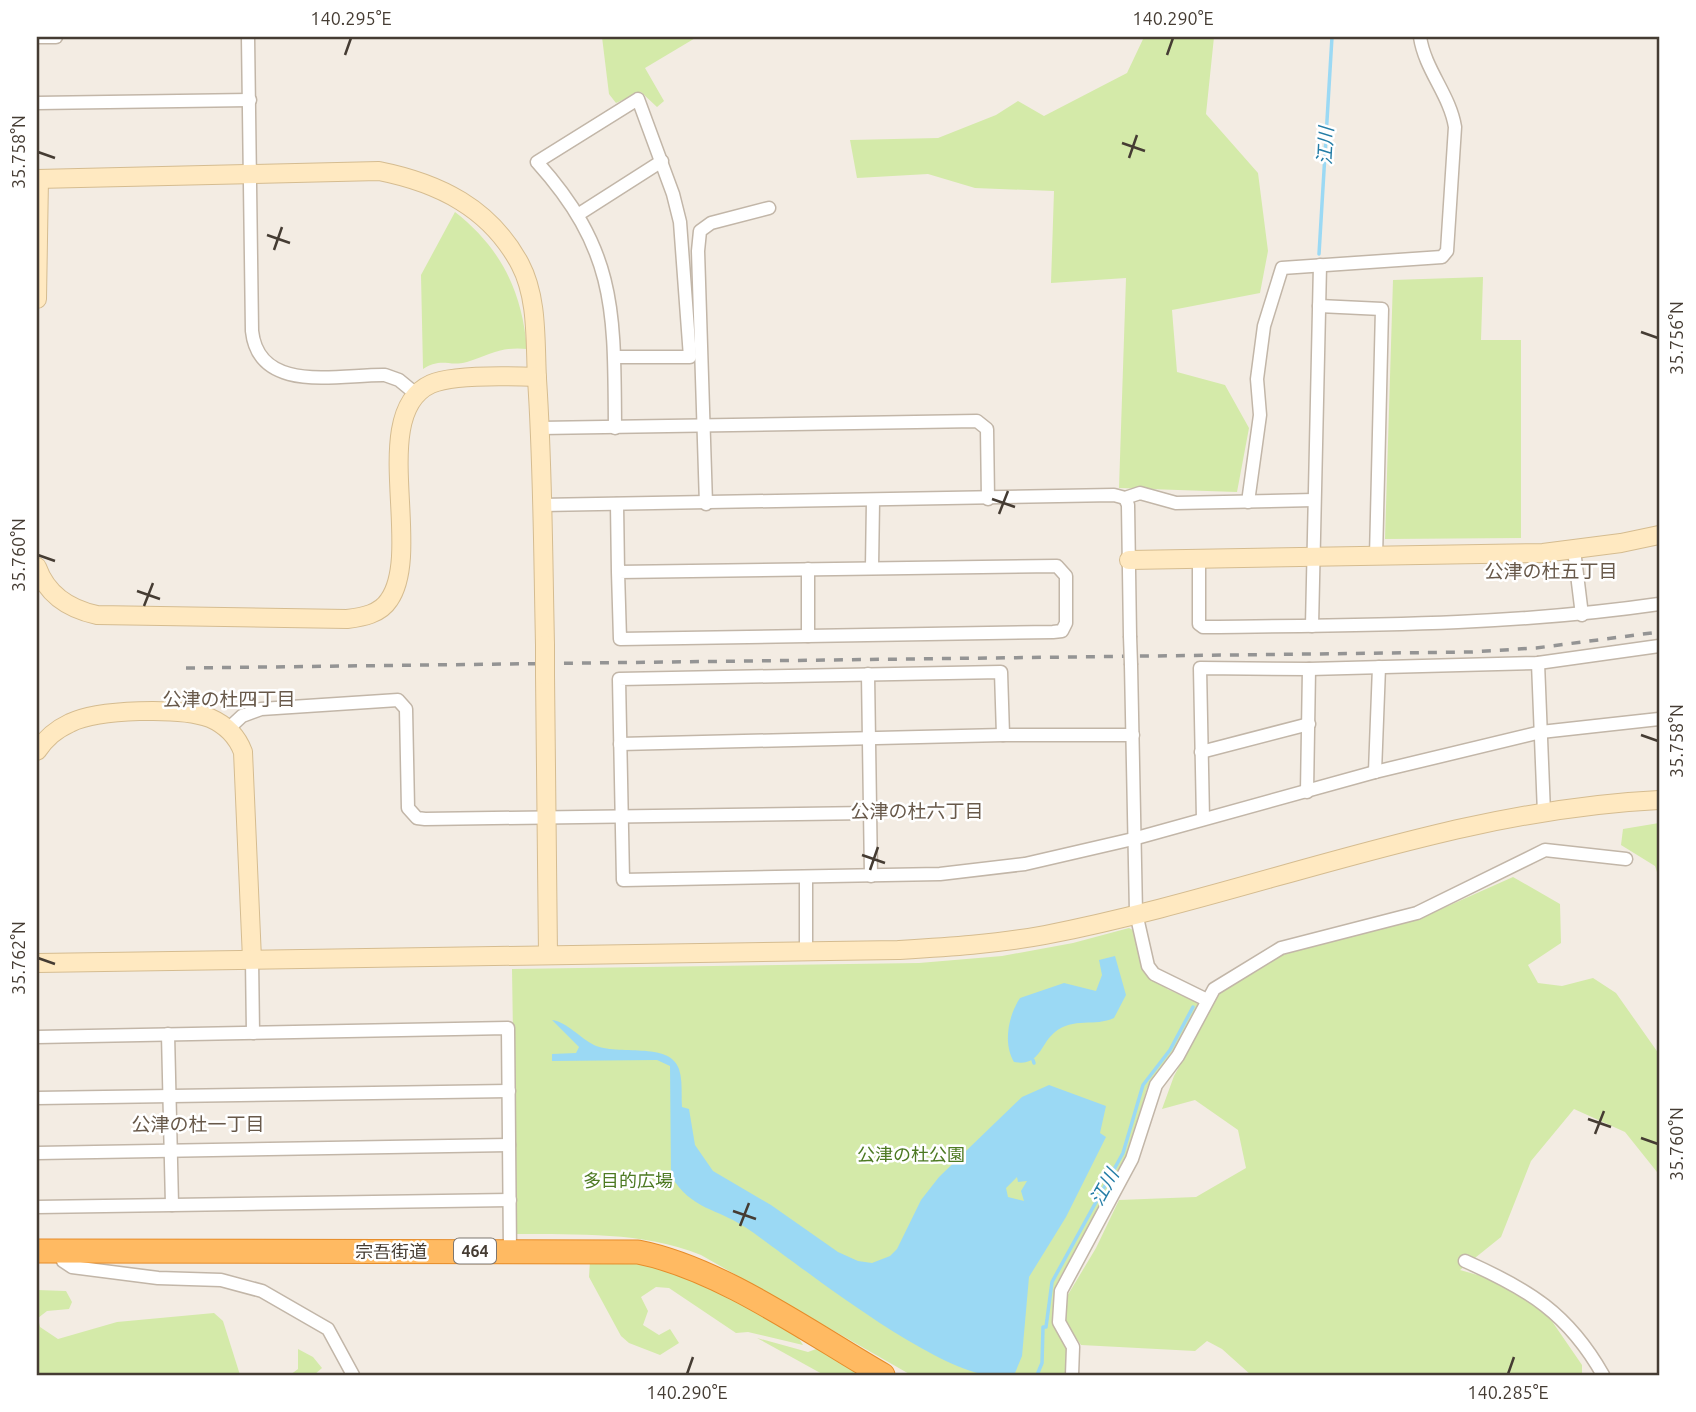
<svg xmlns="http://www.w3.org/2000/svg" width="1696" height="1412" viewBox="0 0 1696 1412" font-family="Ubuntu,'Noto Sans JP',sans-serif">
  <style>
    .green { fill: #d4eaa9 }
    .water { fill: #9bd9f4; fill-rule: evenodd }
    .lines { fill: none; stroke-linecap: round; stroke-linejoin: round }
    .stream { stroke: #9bd9f4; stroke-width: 3.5 }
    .street-casing { stroke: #c2b6a8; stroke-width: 15 }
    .secondary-casing { stroke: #d5bc90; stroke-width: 20 }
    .highway-casing { stroke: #e68c29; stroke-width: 25 }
    .street { stroke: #fff; stroke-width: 12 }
    .secondary { stroke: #ffe9c1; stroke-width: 18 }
    .highway { stroke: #ffba62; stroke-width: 23 }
    .rail { stroke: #949494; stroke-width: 3.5; stroke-dasharray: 9 9; stroke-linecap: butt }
    .street-bridge-casing { stroke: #c2b6a8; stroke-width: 15; stroke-linecap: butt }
    .secondary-bridge-casing { stroke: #d5bc90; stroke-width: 20; stroke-linecap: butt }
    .street-bridge { stroke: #fff; stroke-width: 12 }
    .secondary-bridge { stroke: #ffe9c1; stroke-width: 18 }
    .ticks { fill: none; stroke: #453c33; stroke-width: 2.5 }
    .labels { text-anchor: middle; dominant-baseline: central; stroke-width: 5; stroke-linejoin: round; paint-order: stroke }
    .shield { fill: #fff; stroke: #7d7670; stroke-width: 2 }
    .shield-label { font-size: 16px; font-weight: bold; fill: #453c33 }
    .park-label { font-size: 18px; fill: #4d7a23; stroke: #fff }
    .street-label { font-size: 18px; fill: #453c33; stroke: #fff }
    .water-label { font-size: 19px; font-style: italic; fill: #247da6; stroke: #fff }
    .neighbourhood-label { font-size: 19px; fill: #68594a; stroke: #fff }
    .neatline { fill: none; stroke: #453c33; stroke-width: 2.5 }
    .ticks-label { font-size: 18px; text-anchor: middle; fill: #453c33 }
  </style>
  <rect width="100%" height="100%" fill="#f3ece3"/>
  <g class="green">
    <polygon points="602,37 697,37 645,68 664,101 657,107 641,92 616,103 609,94"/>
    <polygon points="1144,37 1214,37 1206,114 1258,173 1268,251 1260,293 1172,310 1177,372 1225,385 1249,428 1237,492 1119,488 1126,278 1051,283 1054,191 975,188 928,174 857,178 850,140 938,138 996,115 1018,101 1044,116 1127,73"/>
    <path d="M455,212C501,248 522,291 527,349C503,346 489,355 467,362C448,367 442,357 423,369L421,275Z"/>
    <polygon points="1483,277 1481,340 1521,340 1521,538 1385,539 1393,280"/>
    <polygon points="1659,823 1659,878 1655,866 1621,845 1623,829"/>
    <polygon points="1513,877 1560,904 1561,943 1528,965 1538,983 1562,986 1593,978 1616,993 1659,1054 1659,1183 1657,1172 1625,1132 1574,1109 1531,1161 1501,1237 1460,1270 1499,1281 1547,1314 1582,1365 1582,1375 1251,1375 1222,1349 1207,1341 1195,1351 1081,1345 1065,1321 1066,1298 1096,1248 1119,1200 1196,1197 1246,1168 1238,1130 1195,1100 1162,1109 1174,1076 1220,992 1278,956 1421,918"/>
    <path d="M1129,928L1135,931L1146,974L1165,984L1167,989L1197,1002L1198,1006L1174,1051L1147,1088L1128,1155L1057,1283L1054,1322L1067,1349L1066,1375H911L701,1255C641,1231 579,1235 516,1234L512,969L919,963L1002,956L1073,943Z"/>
    <polygon points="590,1261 641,1261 695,1277 796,1334 803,1345 748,1332 736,1333 669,1288 656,1287 641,1297 648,1311 643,1325 659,1335 670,1329 679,1343 660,1355 629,1343 621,1336 589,1277"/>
    <polygon points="37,1290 66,1291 72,1302 69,1309 47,1311 38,1318 40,1327 58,1339 117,1322 214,1313 223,1321 240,1375 37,1375"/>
    <polygon points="757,1338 808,1352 819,1348 865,1375 824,1375"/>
    <polygon points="298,1349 313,1357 322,1368 314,1375 290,1375 298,1369"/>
  </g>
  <g class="water">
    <path d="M1115,956L1126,995L1114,1018C1095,1027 1073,1017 1055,1032C1040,1044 1040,1067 1014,1062C1003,1044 1008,1016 1020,998L1064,983L1096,991L1102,975L1099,960Z"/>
    <path d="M552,1020C567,1022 580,1038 594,1045C617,1056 670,1041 679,1069C683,1081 681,1095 682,1107L689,1109L695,1145L713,1171L771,1205L838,1252L858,1261L872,1263L890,1256L897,1249L921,1200L939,1177L1022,1097L1049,1085L1106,1106L1100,1133L1106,1137L1066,1217L1029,1277L1022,1356L1015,1373C963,1400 792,1258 745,1227C716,1208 692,1210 671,1176L670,1066L657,1060L552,1061V1054L576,1053L579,1047ZM1017,1177L1018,1182L1027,1181L1021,1191L1024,1201L1008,1197L1006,1188Z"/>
  </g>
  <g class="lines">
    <g class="stream">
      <polyline points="1319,254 1332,37"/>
      <polyline points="1033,1060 1034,1063"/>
      <polyline points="1037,1375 1042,1363 1043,1327 1046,1327 1052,1282 1123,1153 1143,1085 1170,1050 1193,1007"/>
    </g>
    <g class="street-casing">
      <g id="street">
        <polyline points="37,37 56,37"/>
        <path d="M248,37L252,331C259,395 340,374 385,375L399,380L416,394"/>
        <polyline points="37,103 250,100"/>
        <polyline points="579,214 662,161"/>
        <polyline points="1319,306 1382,309 1376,557"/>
        <path d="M614,357H690L680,222L673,194L638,99L537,162C618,252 614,314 615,428"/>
        <polyline points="540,428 977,421 987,429 988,499"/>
        <polyline points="1125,498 1128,505 1130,636"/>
        <path d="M1248,502L1260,415L1257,379L1264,326L1282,268L1442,257L1447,251L1455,127C1450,95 1425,70 1420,37"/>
        <polyline points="617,504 618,572 1057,566 1066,576 1066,623 1062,631 1053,632 620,639 618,572"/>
        <polyline points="706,504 698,251 700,231 711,223 769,208"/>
        <polyline points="541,505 1114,495 1125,498 1140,493 1176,503 1314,500"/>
        <polyline points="1574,550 1582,615"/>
        <path d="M1199,560V624L1203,627C1356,625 1508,626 1659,604"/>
        <polyline points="872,568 873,501"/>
        <polyline points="1312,626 1320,265"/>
        <polyline points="808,636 808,569"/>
        <polyline points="1538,663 1544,813"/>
        <polyline points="1131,665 1136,913 1148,966 1154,974 1207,1000"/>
        <polyline points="868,674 871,876"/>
        <polyline points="228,729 242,716 261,709 398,700 406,709 408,808 417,818 425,819 870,813"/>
        <polyline points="1003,735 1001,672 619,679 623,880 940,874 1025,864 1133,839 1375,772 1541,732 1659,719"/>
        <polyline points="620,744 1003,735 1133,735"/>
        <polyline points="1201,752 1309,724"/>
        <polyline points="1375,772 1379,667"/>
        <polyline points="1307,792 1309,669"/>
        <polyline points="1203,819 1200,668 1309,669 1538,663 1659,646"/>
        <polyline points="806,951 806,877"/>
        <polyline points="252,959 253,1033"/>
        <polyline points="168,1034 172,1205"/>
        <polyline points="37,1037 508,1028 510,1252"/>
        <polyline points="37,1098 509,1091"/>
        <polyline points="37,1153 509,1145"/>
        <polyline points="37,1207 510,1200"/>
        <polyline points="60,1251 63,1261 72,1267 158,1278 221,1280 262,1291 328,1329 353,1375"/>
        <path d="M1465,1261C1528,1289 1568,1313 1603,1375"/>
        <polyline points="1072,1375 1073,1347 1059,1322 1061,1291 1132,1159 1156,1085 1178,1056 1214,989 1281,948 1417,913 1545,850 1626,859"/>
      </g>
    </g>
    <g class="secondary-casing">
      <g id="secondary">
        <path d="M37,179L379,171C439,183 490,208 520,264C538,298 535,341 537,379C543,467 543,556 545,645"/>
        <polyline points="37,299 39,179"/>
        <polyline points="1129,560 1543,553 1621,543 1659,535"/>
        <path d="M37,567C47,595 69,609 97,615L347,619C363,617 380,614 389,600C424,550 367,413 431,384C453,374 512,376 537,377"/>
        <polyline points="545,675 548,955"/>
        <path d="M37,751C46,738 55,730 70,723C98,709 180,707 210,718C226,725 237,736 243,752L252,959"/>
        <path d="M37,963L898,950C947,947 997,944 1045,935C1251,895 1448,810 1659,800"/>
      </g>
    </g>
    <g class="highway-casing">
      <path id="highway" d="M37,1251L638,1252C720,1268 810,1333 883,1375"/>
    </g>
    <use href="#street" class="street"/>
    <use href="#secondary" class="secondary"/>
    <use href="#highway" class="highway"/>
    <polyline class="rail" points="186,668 1471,652 1536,648 1659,632"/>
    <g class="street-bridge-casing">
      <polyline id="street-bridge" points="1130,636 1131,665"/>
    </g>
    <g class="secondary-bridge-casing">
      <polyline id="secondary-bridge" points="545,645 545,675"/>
    </g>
    <use href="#street-bridge" class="street-bridge"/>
    <use href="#secondary-bridge" class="secondary-bridge"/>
  </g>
  <path class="ticks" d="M345,55L351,38M1167,55L1173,38M1122,143L1145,151M38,152L55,158M1129,158L1137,135M267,235L290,243M274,250L282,227M1641,332L1658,338M992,499L1015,507M999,514L1008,491M38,555L55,561M137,591L160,599M144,606L153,583M1641,735L1658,741M862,855L885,863M870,870L878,847M38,958L55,964M1588,1119L1611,1127M1595,1134L1604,1111M1641,1138L1658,1144M733,1211L756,1219M740,1226L749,1203M687,1374L693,1357M1508,1374L1514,1357"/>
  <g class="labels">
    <rect class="shield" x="454" y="1238.5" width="42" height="25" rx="5"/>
    <g class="shield-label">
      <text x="475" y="1251">464</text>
    </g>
    <g class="park-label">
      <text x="911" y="1154">公津の杜公園</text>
      <text x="628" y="1180">多目的広場</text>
    </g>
    <g class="street-label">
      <text x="391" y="1251">宗吾街道</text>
    </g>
    <g class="water-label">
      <text transform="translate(1325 146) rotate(-87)">江川</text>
      <text transform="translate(1104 1187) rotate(-61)">江川</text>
    </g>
    <g class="neighbourhood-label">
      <text x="1551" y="571">公津の杜五丁目</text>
      <text x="229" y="699">公津の杜四丁目</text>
      <text x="917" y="811">公津の杜六丁目</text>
      <text x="198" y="1124">公津の杜一丁目</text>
    </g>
  </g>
  <rect width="1696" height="1412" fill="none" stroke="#ffffff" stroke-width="77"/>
  <rect x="38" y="38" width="1620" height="1336" class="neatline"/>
  <g class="ticks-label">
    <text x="351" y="25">140.295°E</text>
    <text x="1173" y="25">140.290°E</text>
    <text transform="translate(19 152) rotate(-90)" y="6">35.758°N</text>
    <text transform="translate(1677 338) rotate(-90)" y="6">35.756°N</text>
    <text transform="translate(19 555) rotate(-90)" y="6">35.760°N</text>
    <text transform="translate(1677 741) rotate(-90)" y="6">35.758°N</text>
    <text transform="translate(19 958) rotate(-90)" y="6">35.762°N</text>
    <text transform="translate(1677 1144) rotate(-90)" y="6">35.760°N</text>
    <text x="687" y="1399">140.290°E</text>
    <text x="1508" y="1399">140.285°E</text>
  </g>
</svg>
